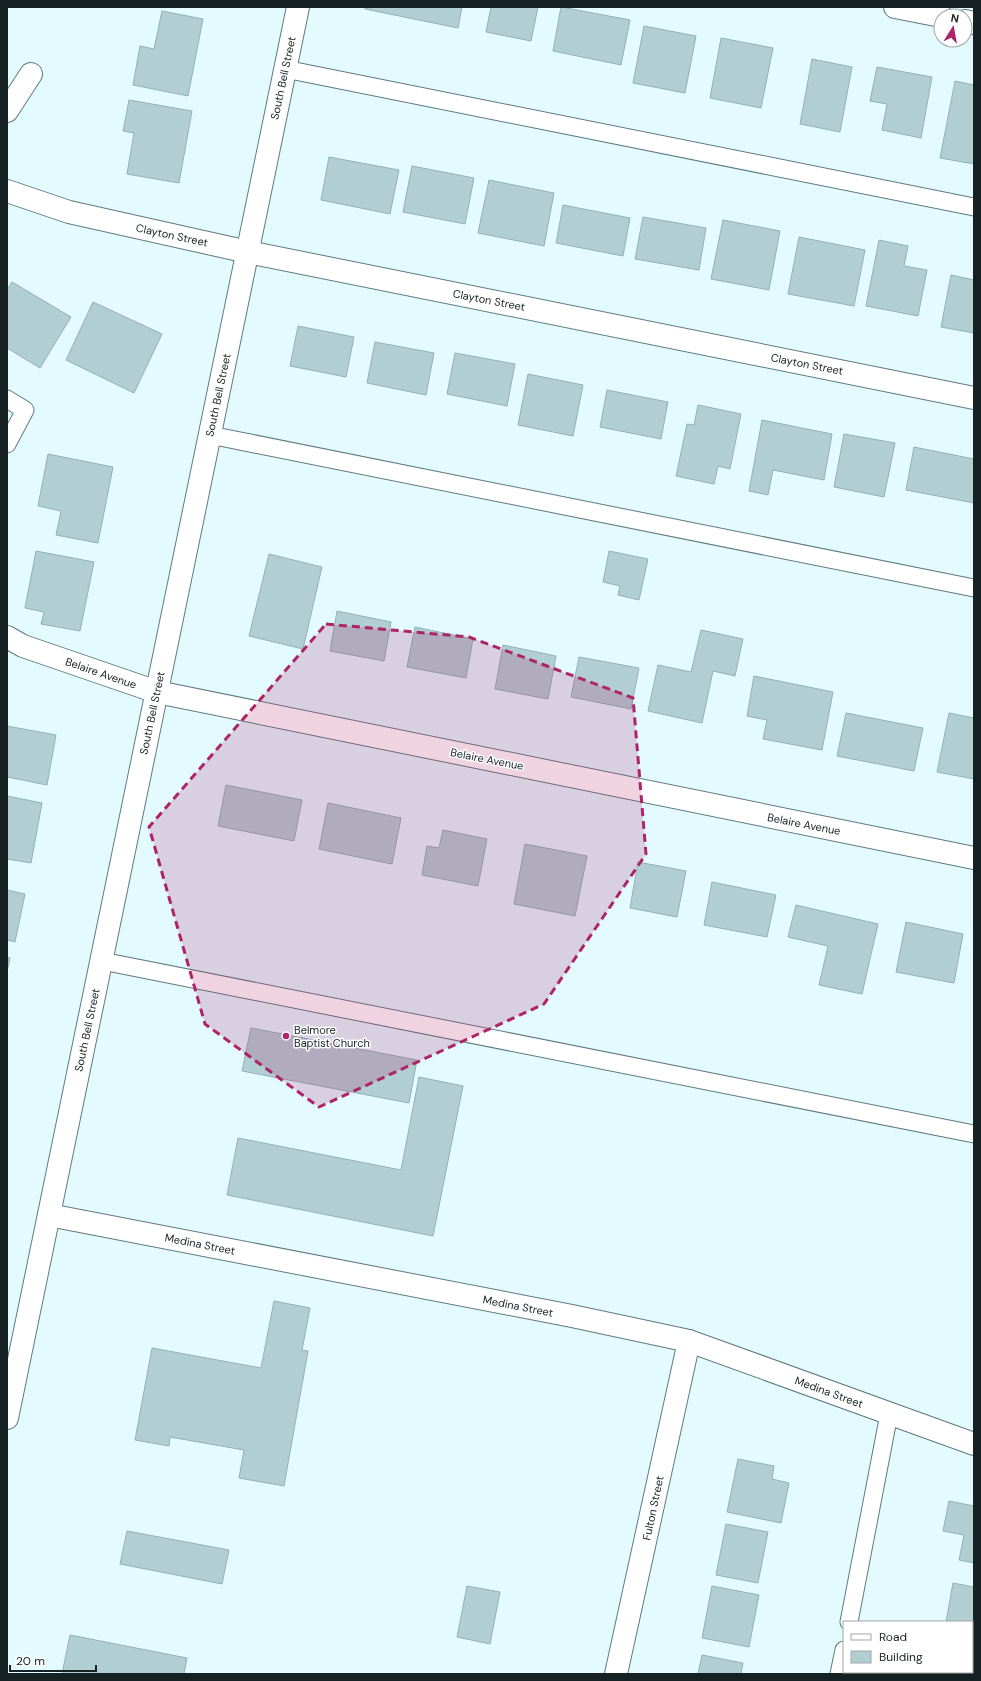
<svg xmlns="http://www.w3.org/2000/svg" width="981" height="1681" viewBox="0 0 981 1681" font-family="'DM Sans',sans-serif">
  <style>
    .building { fill: #b1cfd3; stroke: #93b0b4 }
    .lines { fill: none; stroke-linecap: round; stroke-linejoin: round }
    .service-casing { stroke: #5f7b7f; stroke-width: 19 }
    .minor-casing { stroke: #5f7b7f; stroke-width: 24 }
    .secondary-casing { stroke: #5f7b7f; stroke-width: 24 }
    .service { stroke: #fff; stroke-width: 17 }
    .minor { stroke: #fff; stroke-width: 22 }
    .secondary { stroke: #fff; stroke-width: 22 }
    .marked { fill: #ad2467; fill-opacity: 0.2; stroke: #ad2467; stroke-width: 3; stroke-dasharray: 8 5; stroke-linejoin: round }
    .poi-dot { fill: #ad2467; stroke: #fff; stroke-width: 1.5 }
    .labels { text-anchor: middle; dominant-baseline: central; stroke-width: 3; stroke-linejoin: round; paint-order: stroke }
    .street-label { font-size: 11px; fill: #152122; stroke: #fff }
    .poi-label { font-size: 11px; fill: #152122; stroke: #fff; text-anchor: start }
  </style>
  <rect width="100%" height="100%" fill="#e3fbff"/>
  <g class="building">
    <polygon points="365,7 462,7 458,28 365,9"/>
    <polygon points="491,7 538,7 531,41 486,32"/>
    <polygon points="561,7 630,20 621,65 553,51"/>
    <polygon points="162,11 203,19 188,96 133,85 140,46 154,49"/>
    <polygon points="644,26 696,36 685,93 633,83"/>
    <polygon points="721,38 773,48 761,108 710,98"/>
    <polygon points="812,59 852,67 840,132 800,124"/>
    <polygon points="877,67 932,77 921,138 882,130 887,104 870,101"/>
    <polygon points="955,81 974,85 974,164 940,158"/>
    <polygon points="129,100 192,111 179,183 127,174 134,133 123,131"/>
    <polygon points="329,157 399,170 390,214 321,200"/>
    <polygon points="412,166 474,178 465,224 403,212"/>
    <polygon points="489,180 554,193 544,246 478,233"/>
    <polygon points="563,205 630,218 623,256 556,243"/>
    <polygon points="643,217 706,228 699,270 635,259"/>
    <polygon points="723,220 780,231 769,290 711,279"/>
    <polygon points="799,237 865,250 854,306 788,294"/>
    <polygon points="879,240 908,246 904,266 927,270 918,316 866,306"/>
    <polygon points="951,275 974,280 974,333 941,327"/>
    <polygon points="12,282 71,317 40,368 7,348 7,290"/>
    <polygon points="93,302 162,334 134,393 66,360"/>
    <polygon points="298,326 354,337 346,377 290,366"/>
    <polygon points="375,342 434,353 426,395 367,383"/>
    <polygon points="455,353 515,364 507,406 447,394"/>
    <polygon points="528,374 583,385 573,436 518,425"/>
    <polygon points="607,390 668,402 661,439 600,427"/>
    <polygon points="698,405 741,414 730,469 718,466 714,484 676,476 687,424 694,425"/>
    <polygon points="762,420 832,434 824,480 773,470 768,495 749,491"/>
    <polygon points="844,434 895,443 884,497 834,487"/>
    <polygon points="914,447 974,459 974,503 906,490"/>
    <polygon points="48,454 113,467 98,543 56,535 61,511 38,506"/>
    <polygon points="36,551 94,562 80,631 41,624 44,612 25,608"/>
    <polygon points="609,551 648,559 639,600 618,595 620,586 603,582"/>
    <polygon points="269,554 322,567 303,649 249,636"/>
    <polygon points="337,611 391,622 384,661 330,651"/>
    <polygon points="415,627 473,639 466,678 407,667"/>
    <polygon points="701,630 743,639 735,676 713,671 702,723 648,711 658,665 691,672"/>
    <polygon points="503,645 556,656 548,699 495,689"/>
    <polygon points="579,657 639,668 631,709 571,697"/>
    <polygon points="754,676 833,692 822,750 763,739 767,720 747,716"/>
    <polygon points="846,713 923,728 914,771 837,756"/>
    <polygon points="949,713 974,718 974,779 937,772"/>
    <polygon points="7,726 56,735 47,785 7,777"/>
    <polygon points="226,785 302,800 294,841 218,826"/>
    <polygon points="7,796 42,803 31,863 7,859"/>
    <polygon points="328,803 401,818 392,864 319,849"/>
    <polygon points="443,830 487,839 478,886 422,875 427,846 439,848"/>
    <polygon points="525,844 587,856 575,916 514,904"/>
    <polygon points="638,862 686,871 677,917 630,908"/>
    <polygon points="712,882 776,895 767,937 704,925"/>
    <polygon points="7,890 25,894 15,942 7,940"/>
    <polygon points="796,905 878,924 862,994 819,985 828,946 788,937"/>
    <polygon points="906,922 963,934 954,983 896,972"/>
    <polygon points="7,957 10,958 7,972"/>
    <polygon points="251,1028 417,1060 409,1103 242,1071"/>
    <polygon points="419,1077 463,1086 433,1236 227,1195 238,1138 401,1170"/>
    <polygon points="274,1301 310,1308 302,1350 308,1351 284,1486 239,1478 244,1450 170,1437 169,1446 135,1440 152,1348 261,1368"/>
    <polygon points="738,1459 774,1466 772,1479 789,1483 781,1523 727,1512"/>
    <polygon points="949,1501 974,1506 974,1563 959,1560 964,1535 943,1531"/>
    <polygon points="726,1524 768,1532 758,1583 716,1575"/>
    <polygon points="127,1531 229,1550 222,1584 120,1564"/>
    <polygon points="953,1583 974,1587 974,1629 972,1629 972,1622 946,1622"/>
    <polygon points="467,1586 500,1592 490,1644 457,1637"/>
    <polygon points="712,1586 759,1595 749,1647 702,1638"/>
    <polygon points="70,1635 187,1658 184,1674 62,1674"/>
    <polygon points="972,1654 974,1655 974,1674 936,1674 936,1672 972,1672"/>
    <polygon points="702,1655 743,1663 741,1674 698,1674"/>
  </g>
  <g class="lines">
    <g class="service-casing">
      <g id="service">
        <polyline points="285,69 974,207"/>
        <polyline points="7,399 25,410 7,444"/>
        <polyline points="210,435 974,588"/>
        <polyline points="102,961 974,1134"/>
        <polyline points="849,1622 889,1414"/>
        <polyline points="839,1674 844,1650"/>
      </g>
    </g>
    <g class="minor-casing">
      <g id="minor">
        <polyline points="895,7 941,16"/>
        <polyline points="965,21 974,23"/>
        <polyline points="7,111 31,74"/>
        <polyline points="7,191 69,212 248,252 974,398"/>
        <polyline points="7,637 23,646 157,692 974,858"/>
        <polyline points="49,1215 572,1316 689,1341 974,1444"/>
        <polyline points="616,1674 689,1341"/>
      </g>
    </g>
    <g class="secondary-casing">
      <polyline id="secondary" points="7,1418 298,7"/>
    </g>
    <use href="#service" class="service"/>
    <use href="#minor" class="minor"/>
    <use href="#secondary" class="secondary"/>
  </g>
  <path class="marked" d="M326,624L469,637L633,698L646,854L544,1004L319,1107L205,1024L149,827Z"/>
  <circle class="poi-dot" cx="286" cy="1036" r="4"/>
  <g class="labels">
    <g class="street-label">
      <text transform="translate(283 78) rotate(-78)">South Bell Street</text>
      <text transform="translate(172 235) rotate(12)">Clayton Street</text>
      <text transform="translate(489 300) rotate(11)">Clayton Street</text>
      <text transform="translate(807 364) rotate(11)">Clayton Street</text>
      <text transform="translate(218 395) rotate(-78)">South Bell Street</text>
      <text transform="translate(101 673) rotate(19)">Belaire Avenue</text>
      <text transform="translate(152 713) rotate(-78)">South Bell Street</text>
      <text transform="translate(487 759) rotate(11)">Belaire Avenue</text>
      <text transform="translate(804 824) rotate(11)">Belaire Avenue</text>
      <text transform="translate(87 1030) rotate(-78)">South Bell Street</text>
      <text transform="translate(200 1244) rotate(11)">Medina Street</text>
      <text transform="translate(518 1306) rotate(11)">Medina Street</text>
      <text transform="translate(829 1392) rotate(20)">Medina Street</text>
      <text transform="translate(653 1508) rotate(-78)">Fulton Street</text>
    </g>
    <g class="poi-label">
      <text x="294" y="1030">Belmore<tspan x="294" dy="13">Baptist Church</tspan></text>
    </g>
  </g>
  <rect width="981" height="1681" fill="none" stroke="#152122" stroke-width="16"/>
  <rect x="843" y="1621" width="130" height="52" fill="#ffffff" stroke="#a1a6a7"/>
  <rect x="851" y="1634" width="20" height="6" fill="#ffffff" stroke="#a1a6a7"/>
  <text x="879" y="1641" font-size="12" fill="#152122">Road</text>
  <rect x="851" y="1651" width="20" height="12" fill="#b1cfd3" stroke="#a1a6a7"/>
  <text x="879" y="1661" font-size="12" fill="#152122">Building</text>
  <g transform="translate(953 28) rotate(11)"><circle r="19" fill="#ffffff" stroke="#a1a6a7"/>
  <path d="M0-3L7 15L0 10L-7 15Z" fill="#ad2467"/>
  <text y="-6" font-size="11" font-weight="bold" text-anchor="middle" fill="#152122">N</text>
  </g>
  <path d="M10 1665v6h86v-6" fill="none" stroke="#152122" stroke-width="2"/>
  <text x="16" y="1665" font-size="12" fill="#152122" stroke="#ffffff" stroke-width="3" paint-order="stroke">20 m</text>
</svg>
